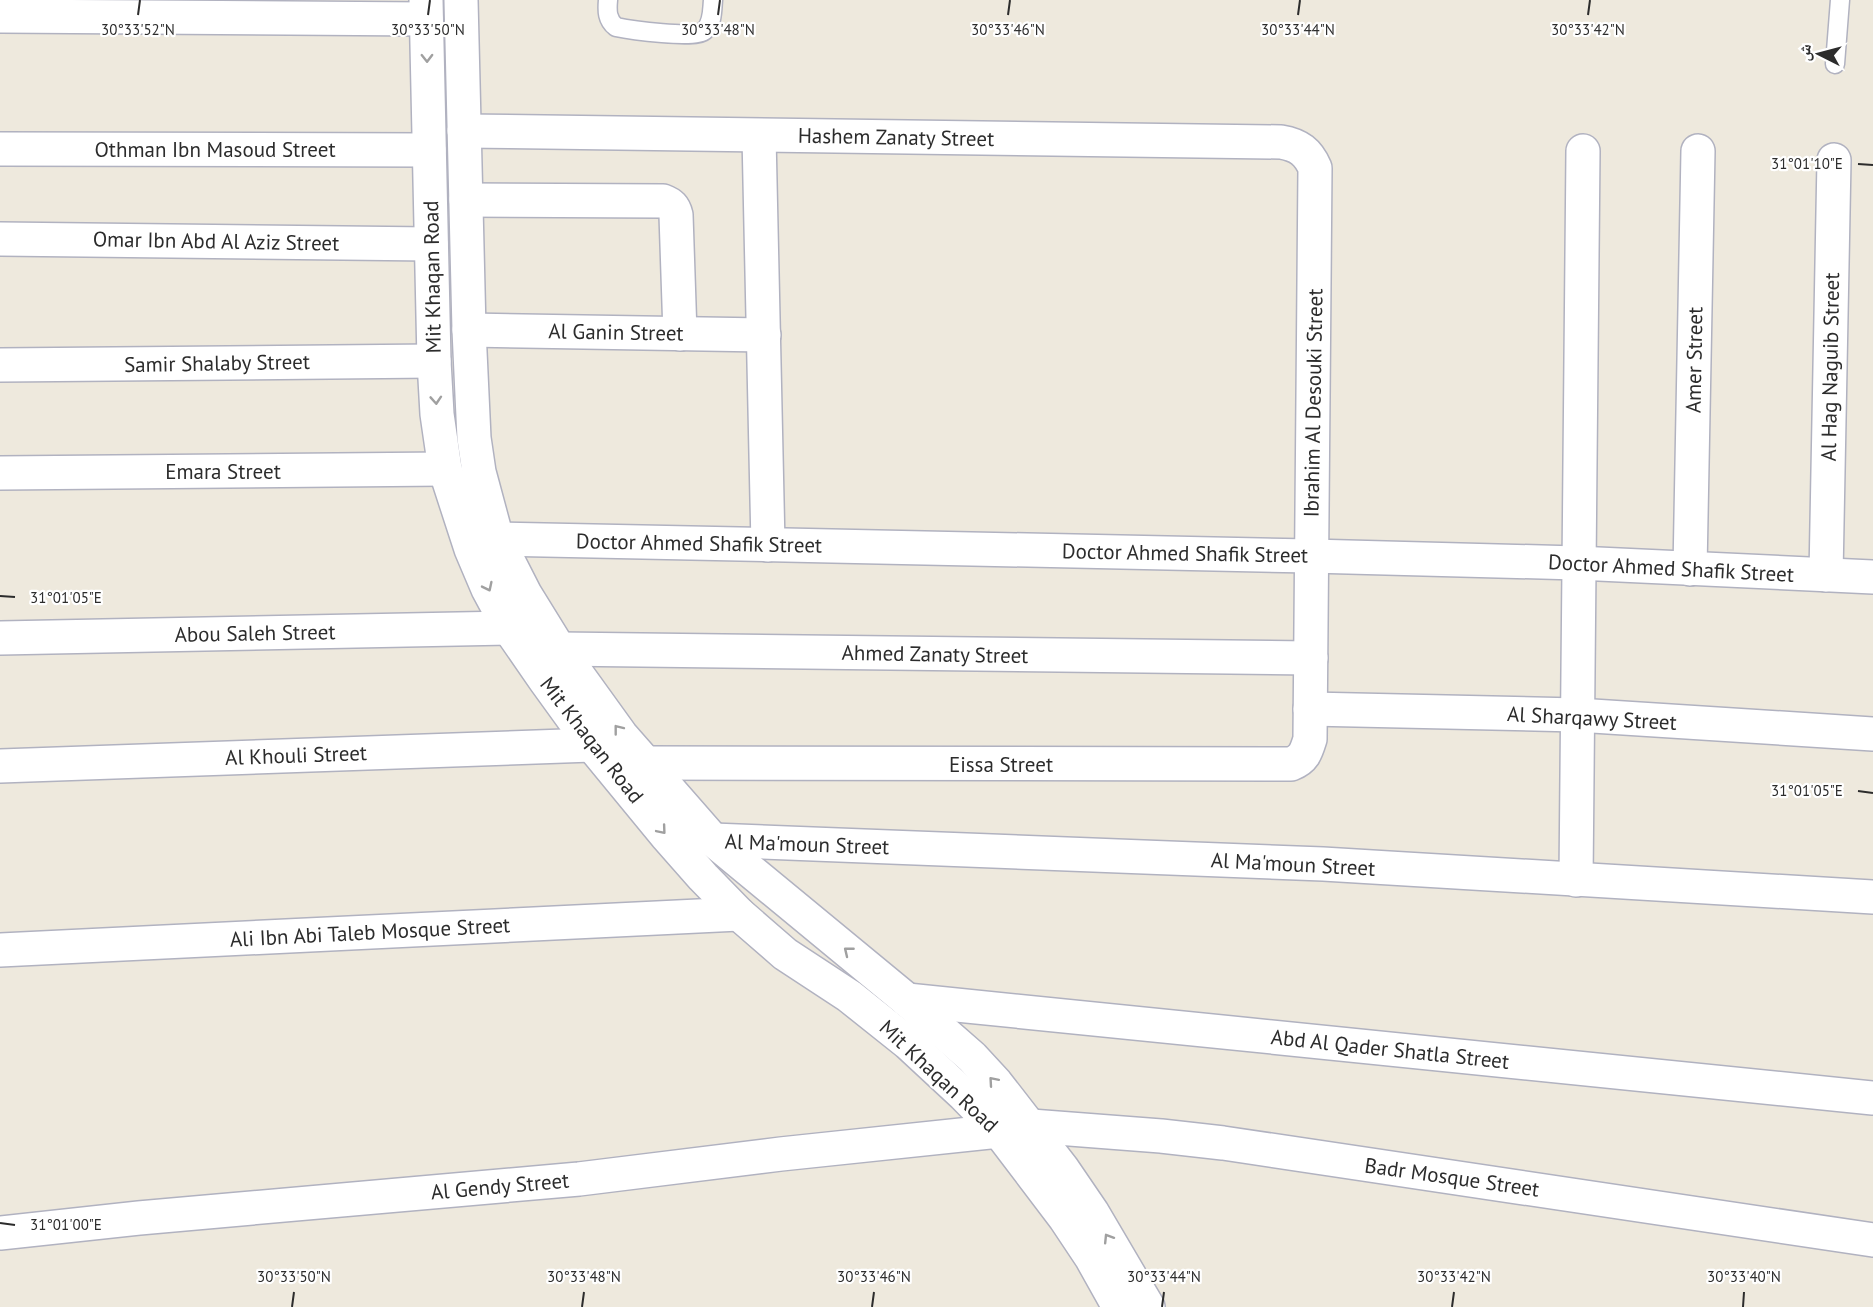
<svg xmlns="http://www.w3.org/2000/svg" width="1873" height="1307" viewBox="0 0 1873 1307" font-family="'PT Sans','Noto Naskh Arabic',sans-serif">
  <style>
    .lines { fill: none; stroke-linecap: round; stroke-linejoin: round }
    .lane-casing { stroke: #b1b2c0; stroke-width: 21 }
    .street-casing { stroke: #b1b2c0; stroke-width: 36 }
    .lane { stroke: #fff; stroke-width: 18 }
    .street { stroke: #fff; stroke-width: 33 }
    .oneway { stroke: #a0a0a0 }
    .ticks { fill: none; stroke: #2c2c2c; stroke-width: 2 }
    .labels { text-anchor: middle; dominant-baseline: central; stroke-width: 4.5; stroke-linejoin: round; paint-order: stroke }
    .street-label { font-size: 21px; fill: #2c2c2c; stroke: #fff }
    .ticks-label { font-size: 15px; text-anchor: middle; fill: #2c2c2c; stroke: #fff; stroke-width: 4.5; stroke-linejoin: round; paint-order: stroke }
  </style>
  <rect width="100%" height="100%" fill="#eee9dd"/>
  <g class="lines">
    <g class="lane-casing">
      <g id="lane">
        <path d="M608,0C607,11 607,20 616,27C630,30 696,39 704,31C713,24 712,10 713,0"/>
        <polyline points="1835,64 1840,0"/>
      </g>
    </g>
    <g class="street-casing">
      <g id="street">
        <polyline points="426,0 434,361 437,414 445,469 471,549 488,589 509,628 545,680 592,745 666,835 703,877 739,914 785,954 849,996 908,1043 964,1095 999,1131 1065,1218 1091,1257 1119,1307"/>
        <polyline points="461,0 469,330 474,438 479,472 497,539 525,594 559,649 621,735 713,840 907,1000 972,1057 996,1083 1062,1168 1092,1212 1148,1307"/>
        <polyline points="0,16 426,19"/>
        <path d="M464,131L1281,142C1299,145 1308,152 1315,168L1310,739C1306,752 1304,759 1291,764L646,763"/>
        <polyline points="759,136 768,545"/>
        <polyline points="0,149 429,150"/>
        <path d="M466,200L663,201C671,204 674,207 676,215L680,334"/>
        <polyline points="0,239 431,244"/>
        <polyline points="469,330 764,335"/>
        <polyline points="0,365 434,361"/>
        <polyline points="0,473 445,469"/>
        <polyline points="497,539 1311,556 1577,563 1873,577"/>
        <polyline points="1690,569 1698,151"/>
        <polyline points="1826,575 1834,160"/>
        <polyline points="0,638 509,628"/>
        <polyline points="559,649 1311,658"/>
        <polyline points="1310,709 1577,715 1873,734"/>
        <polyline points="0,766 592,745"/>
        <polyline points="713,840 1323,864 1873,897"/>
        <polyline points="1576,880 1583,151"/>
        <polyline points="0,950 739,914"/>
        <polyline points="907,1000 1873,1098"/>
        <polyline points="1031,1126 1161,1136 1223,1143 1873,1240"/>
        <polyline points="0,1233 139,1218 579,1179 781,1154 999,1131"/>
      </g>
    </g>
    <use href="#lane" class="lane"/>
    <use href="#street" class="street"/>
  </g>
  <defs><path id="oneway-chevron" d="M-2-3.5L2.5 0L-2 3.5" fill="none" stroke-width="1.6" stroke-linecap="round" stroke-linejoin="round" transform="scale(1.5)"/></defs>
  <g class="oneway">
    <use href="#oneway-chevron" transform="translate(427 58) rotate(89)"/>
    <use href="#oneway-chevron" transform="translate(436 400) rotate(86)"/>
    <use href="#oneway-chevron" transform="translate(488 587) rotate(64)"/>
    <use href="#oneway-chevron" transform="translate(618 729) rotate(-128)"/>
    <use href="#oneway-chevron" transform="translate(662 830) rotate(50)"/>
    <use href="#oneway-chevron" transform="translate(848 951) rotate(-141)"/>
    <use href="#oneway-chevron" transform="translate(993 1081) rotate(-131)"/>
    <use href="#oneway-chevron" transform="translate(1108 1238) rotate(-122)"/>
  </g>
  <path class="ticks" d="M138,15L140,0M428,15L430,0M718,15L720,0M1008,15L1010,0M1298,15L1300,0M1588,15L1590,0M1858,164L1873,165M0,596L15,597M1858,791L1873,793M0,1223L15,1225M292,1307L294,1292M582,1307L584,1292M872,1307L874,1292M1162,1307L1164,1292M1452,1307L1454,1292M1743,1307L1744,1292"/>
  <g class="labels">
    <g class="street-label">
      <text transform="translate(896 137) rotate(1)">Hashem Zanaty Street</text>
      <text x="215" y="149">Othman Ibn Masoud Street</text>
      <text transform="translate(216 241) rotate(1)">Omar Ibn Abd Al Aziz Street</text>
      <text transform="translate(432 277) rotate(-91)">Mit Khaqan Road</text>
      <text transform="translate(616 332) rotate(1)">Al Ganin Street</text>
      <text transform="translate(1694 360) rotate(-89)">Amer Street</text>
      <text transform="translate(217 363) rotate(-1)">Samir Shalaby Street</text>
      <text transform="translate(1830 367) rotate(-89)">Al Hag Naguib Street</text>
      <text transform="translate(1313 403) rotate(-89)">Ibrahim Al Desouki Street</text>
      <text x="223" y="471">Emara Street</text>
      <text transform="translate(699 543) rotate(1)">Doctor Ahmed Shafik Street</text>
      <text transform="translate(1185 553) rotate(1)">Doctor Ahmed Shafik Street</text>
      <text transform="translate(1671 568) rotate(3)">Doctor Ahmed Shafik Street</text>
      <text transform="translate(255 633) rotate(-1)">Abou Saleh Street</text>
      <text transform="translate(935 654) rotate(1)">Ahmed Zanaty Street</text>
      <text transform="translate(1592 718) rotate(3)">Al Sharqawy Street</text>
      <text transform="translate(592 740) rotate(52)">Mit Khaqan Road</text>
      <text transform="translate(296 755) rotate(-2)">Al Khouli Street</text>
      <text x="1001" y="764">Eissa Street</text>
      <text transform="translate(807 844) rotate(2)">Al Ma'moun Street</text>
      <text transform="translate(1293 864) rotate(3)">Al Ma'moun Street</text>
      <text transform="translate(370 932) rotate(-3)">Ali Ibn Abi Taleb Mosque Street</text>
      <text transform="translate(1390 1049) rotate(6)">Abd Al Qader Shatla Street</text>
      <text transform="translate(939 1076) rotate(43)">Mit Khaqan Road</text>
      <text transform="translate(1452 1177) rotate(8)">Badr Mosque Street</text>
      <text transform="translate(500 1186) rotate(-5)">Al Gendy Street</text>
    </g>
  </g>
  <g class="ticks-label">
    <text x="138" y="35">30°33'52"N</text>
    <text x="428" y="35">30°33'50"N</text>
    <text x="718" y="35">30°33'48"N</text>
    <text x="1008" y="35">30°33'46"N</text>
    <text x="1298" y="35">30°33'44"N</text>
    <text x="1588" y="35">30°33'42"N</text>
    <text x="1807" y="169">31°01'10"E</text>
    <text x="66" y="603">31°01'05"E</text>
    <text x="1807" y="796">31°01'05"E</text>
    <text x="66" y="1230">31°01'00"E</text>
    <text x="294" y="1282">30°33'50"N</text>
    <text x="584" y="1282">30°33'48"N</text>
    <text x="874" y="1282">30°33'46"N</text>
    <text x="1164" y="1282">30°33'44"N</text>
    <text x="1454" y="1282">30°33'42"N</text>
    <text x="1744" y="1282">30°33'40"N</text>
  </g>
  <g transform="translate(1819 54) rotate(276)" stroke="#ffffff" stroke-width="4.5" paint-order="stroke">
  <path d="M0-4.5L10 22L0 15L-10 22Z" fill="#2c2c2c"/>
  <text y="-9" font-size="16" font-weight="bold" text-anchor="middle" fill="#2c2c2c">ش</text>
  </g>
</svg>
